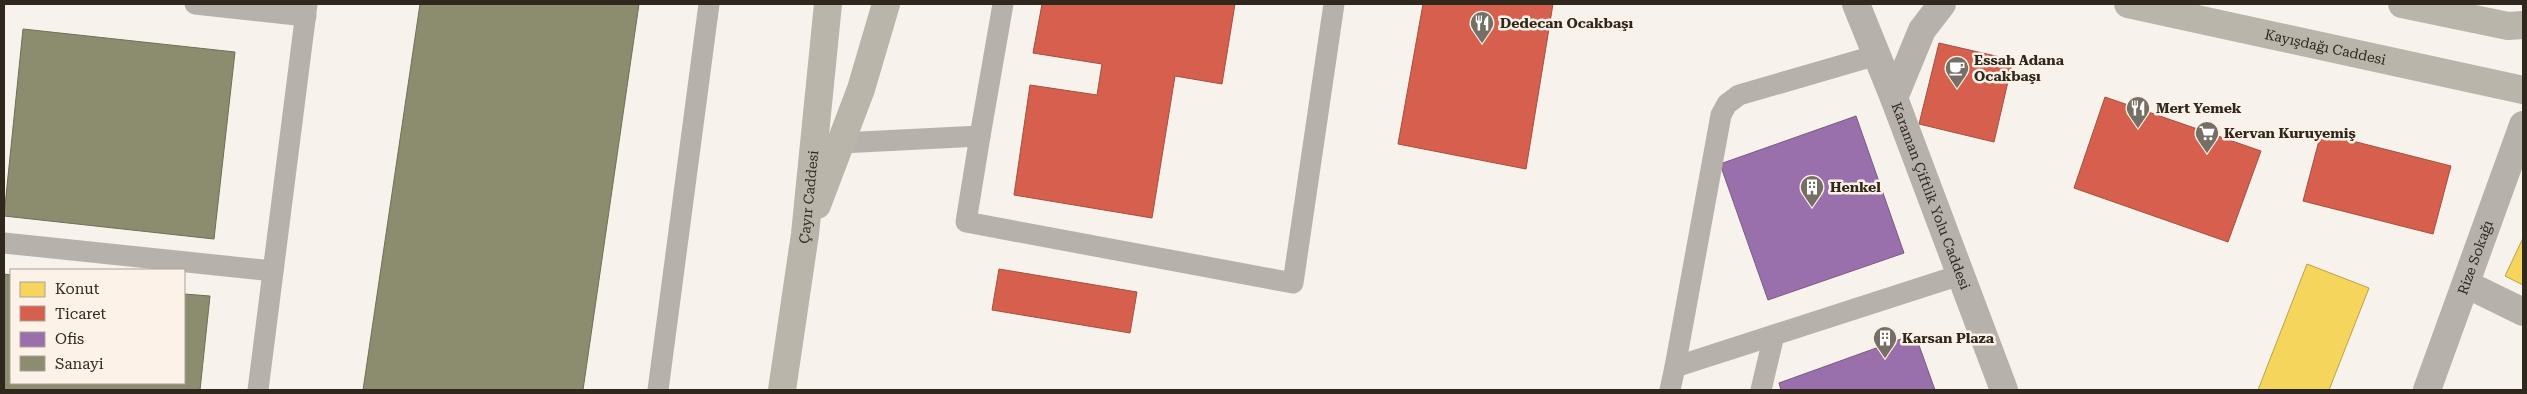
<svg xmlns="http://www.w3.org/2000/svg" width="2527" height="394" viewBox="0 0 2527 394" font-family="'Roboto Serif',serif">
  <style>
    .homes { fill: #f6d55c; stroke: #bba149 }
    .shops { fill: #d6604d; stroke: #a44f3f }
    .offices { fill: #9970ab; stroke: #7a5a80 }
    .industry { fill: #8c8c6e; stroke: #716e56 }
    .lines { fill: none; stroke-linecap: round; stroke-linejoin: round }
    .service { stroke: #b6b2ab; stroke-width: 21 }
    .minor { stroke: #b6b2ab; stroke-width: 28 }
    .tertiary { stroke: #b6b2ab; stroke-width: 28 }
    .primary { stroke: #bab5ab; stroke-width: 28 }
    .labels { text-anchor: middle; dominant-baseline: central; stroke-width: 5; stroke-linejoin: round; paint-order: stroke }
    .poi-label { font-size: 14px; font-weight: bold; fill: #31281d; stroke: #fcf2e7; text-anchor: start }
    .street-label { font-size: 14px; fill: #31281d; stroke: #fcf2e7 }
  </style>
  <rect width="100%" height="100%" fill="#f7f2ec"/>
  <g class="homes">
    <polygon points="2523,238 2523,285 2505,276"/>
    <polygon points="2307,264 2369,288 2329,390 2258,390"/>
  </g>
  <g class="shops">
    <polygon points="1042,4 1235,4 1222,84 1175,76 1152,218 1014,195 1030,85 1097,95 1102,64 1033,53"/>
    <polygon points="1423,4 1553,4 1526,169 1398,144"/>
    <polygon points="1939,43 2013,60 1994,142 1919,124"/>
    <polygon points="2105,97 2261,151 2228,242 2074,188"/>
    <polygon points="2321,133 2451,166 2433,234 2303,201"/>
    <polygon points="999,269 1137,292 1130,333 992,310"/>
  </g>
  <g class="offices">
    <polygon points="1856,116 1904,253 1768,300 1720,164"/>
    <polygon points="1915,334 1935,390 1781,390 1779,383"/>
  </g>
  <g class="industry">
    <polygon points="420,4 639,4 583,390 363,390"/>
    <polygon points="23,29 235,52 214,239 4,216"/>
    <polygon points="4,274 11,275 11,383 184,383 184,294 210,296 200,390 4,390"/>
  </g>
  <g class="lines">
    <g class="service">
      <polyline points="195,4 306,16"/>
      <polyline points="980,136 966,222 1293,283 1334,4"/>
      <polyline points="841,143 980,136 1003,4"/>
      <polyline points="4,243 273,271"/>
      <polyline points="1675,367 1721,115 1727,104 1739,95 1877,55"/>
      <polyline points="258,390 307,4"/>
      <polyline points="658,390 709,4"/>
      <polyline points="1670,390 1675,367 1960,275"/>
      <polyline points="1761,390 1774,335"/>
    </g>
    <g class="minor">
      <polyline points="2466,284 2523,312"/>
      <path id="s1" d="M2427,390L2523,125"/>
    </g>
    <g class="tertiary">
      <path id="s2" d="M1856,4L1894,98L2004,390"/>
      <polyline points="1894,98 1922,30 1942,4"/>
    </g>
    <g class="primary">
      <path id="s3" d="M2128,4L2523,90"/>
      <polyline points="2402,4 2508,26 2523,25"/>
      <polyline points="817,205 861,89 886,4"/>
      <path id="s4" d="M782,390L805,234L828,4"/>
    </g>
  </g>
  <defs>
    <g id="restaurant-pin" transform="scale(1.25)"><path d="M0 17L-7.5 6A9.5 9.5 0 1 1 7.5 6Z" fill="#766f65" stroke="#fcf2e7"/><path d="M-5-6h1v4h1v-4h1v4h1v-4h1v5L-1.5 .5V6h-2V.5L-5-1ZM5-6V6H3V1.5H1.5Q1.5-4 5-6Z" fill="#fff"/></g>
    <g id="cafe-pin" transform="scale(1.25)"><path d="M0 17L-7.5 6A9.5 9.5 0 1 1 7.5 6Z" fill="#766f65" stroke="#fcf2e7"/><path d="M-5.5-4.5H6V0H3Q3 3.5 0 3.5H-2.5Q-5.5 3.5-5.5 0ZM3-3.2v2h1.7v-2ZM-6 4.5H4V6H-6Z" fill="#fff"/></g>
    <g id="supermarket-pin" transform="scale(1.25)"><path d="M0 17L-7.5 6A9.5 9.5 0 1 1 7.5 6Z" fill="#766f65" stroke="#fcf2e7"/><path d="M-6-5.5h2.5l.6 2H6L4.5 2H-2.5L-4.4-4H-6ZM-1.5 3.2a1.3 1.3 0 1 0 .1 0ZM3 3.2a1.3 1.3 0 1 0 .1 0Z" fill="#fff"/></g>
    <g id="building-pin" transform="scale(1.25)"><path d="M0 17L-7.5 6A9.5 9.5 0 1 1 7.5 6Z" fill="#766f65" stroke="#fcf2e7"/><path d="M-4-6H4V6H1V3H-1V6H-4ZM-2.5-4.3h1.7v1.8h-1.7ZM.8-4.3h1.7v1.8H.8ZM-2.5-1h1.7V.8h-1.7ZM.8-1h1.7V.8H.8Z" fill="#fff"/></g>
  </defs>
  <g fill-rule="evenodd">
    <use href="#restaurant-pin" x="1482" y="23"/>
    <use href="#cafe-pin" x="1957" y="68"/>
    <use href="#restaurant-pin" x="2138" y="108"/>
    <use href="#supermarket-pin" x="2207" y="133"/>
    <use href="#building-pin" x="1812" y="187"/>
    <use href="#building-pin" x="1885" y="338"/>
  </g>
  <g class="labels">
    <g class="poi-label">
      <text x="1500" y="23">Dedecan Ocakbaşı</text>
      <text x="1974" y="60">Essah Adana<tspan x="1974" dy="16">Ocakbaşı</tspan></text>
      <text x="2156" y="108">Mert Yemek</text>
      <text x="2224" y="133">Kervan Kuruyemiş</text>
      <text x="1830" y="187">Henkel</text>
      <text x="1902" y="338">Karsan Plaza</text>
    </g>
    <g class="street-label">
      <text stroke="none"><textPath href="#s3" startOffset="202">Kayışdağı Caddesi</textPath></text>
      <text stroke="none"><textPath href="#s4" startOffset="195">Çayır Caddesi</textPath></text>
      <text stroke="none"><textPath href="#s2" startOffset="206">Karaman Çiftlik Yolu Caddesi</textPath></text>
      <text stroke="none"><textPath href="#s1" startOffset="141">Rize Sokağı</textPath></text>
    </g>
  </g>
  <rect width="2527" height="394" fill="none" stroke="#31281d" stroke-width="10"/>
  <rect x="10" y="269" width="175" height="115" fill="#fcf2e7" stroke="#aba196"/>
  <rect x="20" y="282" width="25" height="15" fill="#f6d55c" stroke="#aba196"/>
  <text x="55" y="294" font-size="15" fill="#31281d">Konut</text>
  <rect x="20" y="306" width="25" height="15" fill="#d6604d" stroke="#aba196"/>
  <text x="55" y="319" font-size="15" fill="#31281d">Ticaret</text>
  <rect x="20" y="332" width="25" height="15" fill="#9970ab" stroke="#aba196"/>
  <text x="55" y="344" font-size="15" fill="#31281d">Ofis</text>
  <rect x="20" y="356" width="25" height="15" fill="#8c8c6e" stroke="#aba196"/>
  <text x="55" y="369" font-size="15" fill="#31281d">Sanayi</text>
</svg>
